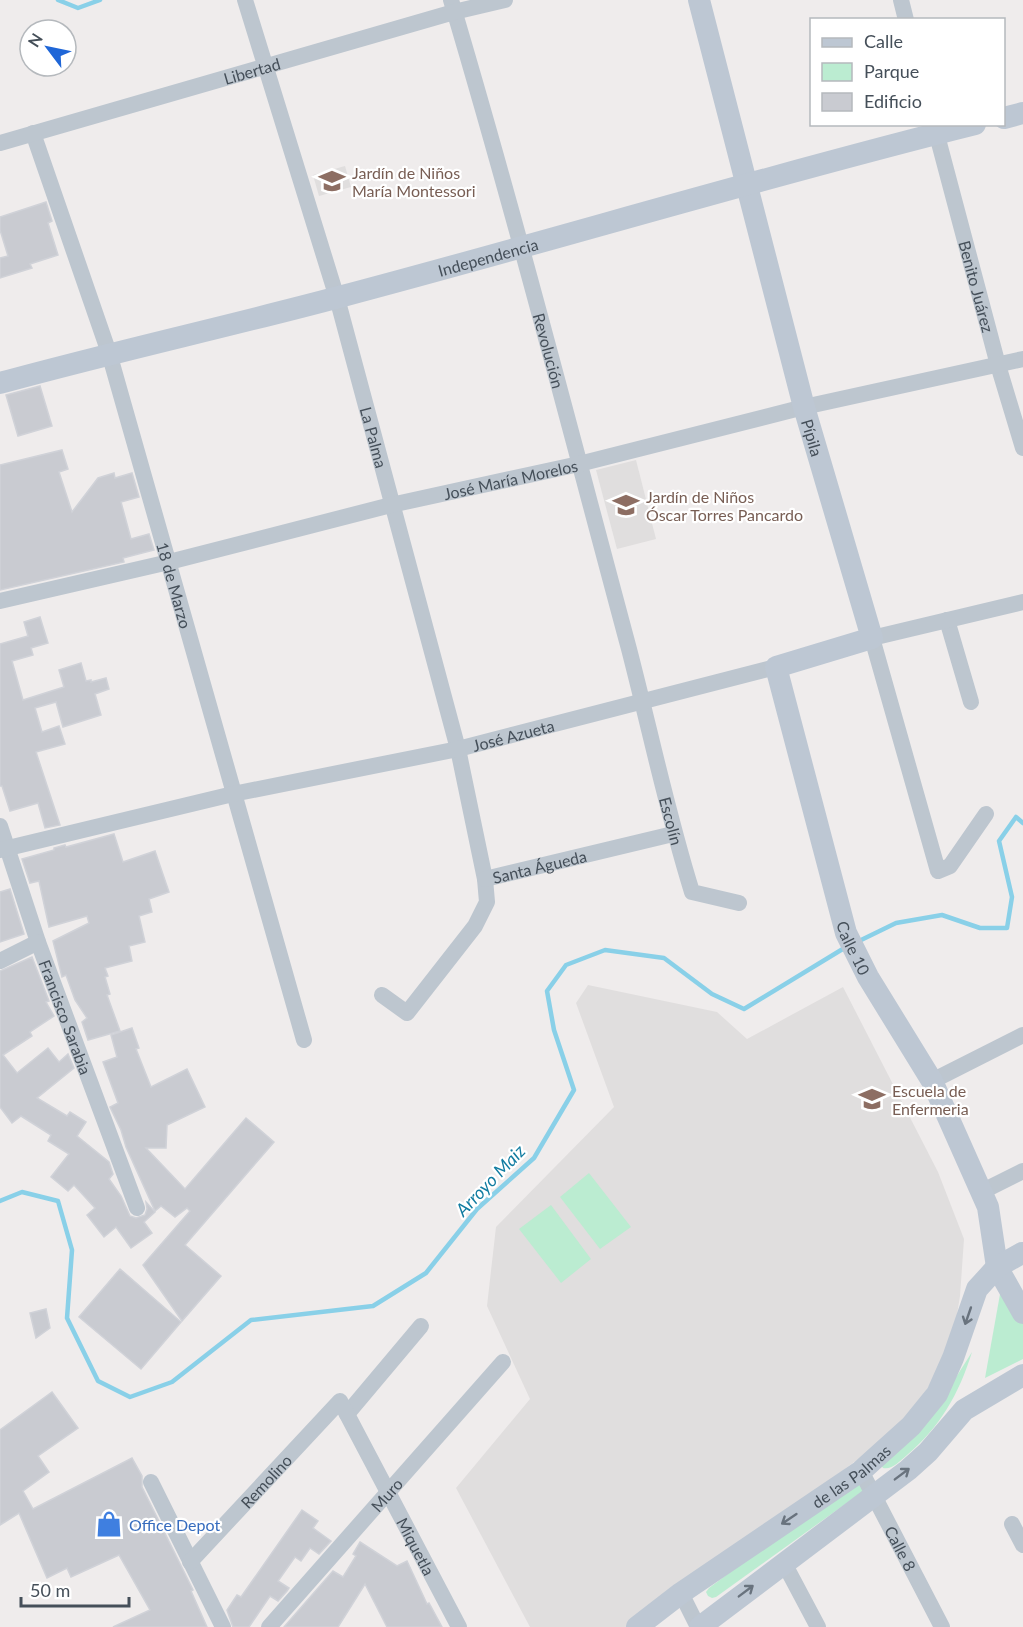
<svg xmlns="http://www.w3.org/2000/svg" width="1023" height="1627" viewBox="0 0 1023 1627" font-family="Lato,sans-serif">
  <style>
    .education { fill: #e0dede }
    .green { fill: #bbecd1 }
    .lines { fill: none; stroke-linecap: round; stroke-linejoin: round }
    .stream { stroke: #89d0e8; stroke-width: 4.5 }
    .building { fill: #c9cbd1; stroke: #d0d2d8; stroke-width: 1.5 }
    .street { stroke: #bdc6cf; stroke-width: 16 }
    .secondary { stroke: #bdc7d3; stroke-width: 22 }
    .oneway { stroke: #69737e }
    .labels { text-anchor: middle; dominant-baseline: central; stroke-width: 4.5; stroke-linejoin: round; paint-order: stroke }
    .street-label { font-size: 16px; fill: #454f59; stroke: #fff }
    .education-label { font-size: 16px; fill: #785e54; stroke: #fff; text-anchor: start }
    .shop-label { font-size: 16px; fill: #366cbe; stroke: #fff; text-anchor: start }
    .water-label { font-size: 18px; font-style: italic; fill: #117ca1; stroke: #fff }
  </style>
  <rect width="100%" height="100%" fill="#efecec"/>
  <g class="education">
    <polygon points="345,166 351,187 319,196 313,175"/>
    <polygon points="636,460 656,539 617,549 596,470"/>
    <polygon points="588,985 717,1012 747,1039 843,987 938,1172 964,1239 960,1296 953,1339 921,1401 876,1446 629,1627 530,1627 456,1488 530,1399 487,1306 496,1227 614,1107 576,1003"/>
  </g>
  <g class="green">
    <polygon points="589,1173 631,1227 600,1249 560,1197"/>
    <polygon points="551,1205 591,1259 561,1283 519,1229"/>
    <polygon points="1002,1283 1023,1317 1023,1359 985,1378"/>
    <path d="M972,1352C959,1394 940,1427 907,1455C900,1461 892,1470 883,1468L881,1465L946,1393Z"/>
    <polygon points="854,1480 863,1483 862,1492 716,1597 712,1598 708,1596 706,1592 709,1588"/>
  </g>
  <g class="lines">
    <g class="stream">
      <polyline points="58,0 78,8 100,0"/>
      <polyline points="857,942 896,923 942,915 980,928 1007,928 1012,897 999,841 1016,817 1023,823"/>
      <polyline points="0,1201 22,1192 58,1201 72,1250 67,1318 98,1381 130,1397 172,1382 251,1320 373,1306 426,1273 477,1209 534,1158 574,1090 554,1030 547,991 566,965 605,950 664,958 712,994 744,1009 846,947"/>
    </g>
  </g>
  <g class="building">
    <polygon points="46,202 52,221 48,223 58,255 30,264 32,268 0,278 0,258 8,256 0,230 0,217"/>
    <polygon points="40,386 52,426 18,436 6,395"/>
    <polygon points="62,450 68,469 59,472 72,512 98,478 114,473 115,478 132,473 139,497 121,502 131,539 149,534 154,550 123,558 124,562 0,590 0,465"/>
    <polygon points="40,617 48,643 31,648 33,655 12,661 23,700 64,687 59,670 81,663 86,681 91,680 91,682 106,678 109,689 95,694 101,715 63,727 56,702 35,708 42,732 59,726 65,744 36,752 60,825 45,828 38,803 10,811 2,786 0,786 0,644 28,636 24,622"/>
    <polygon points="114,834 123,862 155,851 169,892 149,899 152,912 139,916 145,942 129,946 132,961 105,968 108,976 105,977 110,994 107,995 120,1031 88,1040 82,1022 87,1018 75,1000 66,975 62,977 53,941 89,923 87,916 49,927 39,881 30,883 22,859 54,850 54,848 65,845 66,847"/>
    <polygon points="10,889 24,934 0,942 0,892"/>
    <polygon points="32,957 49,1001 46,1002 54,1016 30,1032 32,1036 3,1055 17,1073 48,1048 59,1062 68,1054 74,1068 37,1098 67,1116 70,1112 86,1122 77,1136 109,1162 113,1174 109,1179 121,1196 130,1216 136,1218 145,1215 147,1209 146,1202 155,1212 144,1222 152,1233 131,1248 116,1227 104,1237 87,1215 95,1208 74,1185 68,1191 51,1177 69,1154 48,1141 51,1135 21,1116 12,1123 0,1107 0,971"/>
    <polygon points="132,1028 139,1048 136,1049 151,1087 187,1069 205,1107 167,1125 166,1148 146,1148 185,1189 246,1118 274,1142 185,1245 221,1276 182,1321 143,1265 190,1211 187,1208 175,1217 161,1206 155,1211 126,1147 121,1130 110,1107 118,1103 103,1062 117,1057 111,1035"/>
    <polygon points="120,1269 181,1322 141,1369 79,1317"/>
    <polygon points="46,1309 50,1328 36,1338 30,1313"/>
    <polygon points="52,1392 78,1428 38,1456 49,1472 23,1491 33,1509 132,1458 142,1476 142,1487 193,1590 191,1591 207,1627 113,1627 150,1610 119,1555 71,1577 67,1568 47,1578 19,1513 0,1525 0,1430"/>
    <polygon points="302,1510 318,1521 313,1528 331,1541 319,1554 310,1548 301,1561 295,1557 278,1581 289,1588 287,1591 278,1601 270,1596 249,1627 233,1627 227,1610 237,1595 241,1597"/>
    <polygon points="360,1542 397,1566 407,1561 427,1604 429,1603 442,1627 387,1627 365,1584 338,1627 284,1627 333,1571 343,1577 356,1556 353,1554"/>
  </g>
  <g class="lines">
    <g class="street">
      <path id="s1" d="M245,0L337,298L458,749L485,879L487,902L475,926L407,1013L382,995"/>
      <path id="s2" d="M451,0C515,215 571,433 629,649C650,730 667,812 692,892L739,903"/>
      <polyline points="901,0 906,20"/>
      <path id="s3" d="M934,124L998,365L1023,448"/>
      <path id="s4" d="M33,133L109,353L304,1040"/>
      <path id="s5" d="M0,143L454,12L505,0"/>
      <path id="s6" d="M0,601L169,562L391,505L579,464L804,407L1023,359"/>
      <polyline points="947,620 971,702"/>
      <polyline points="986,814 950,866 938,871 872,638 1023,602"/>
      <path id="s7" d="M0,826L38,942L137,1208"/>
      <path id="s8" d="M0,850L233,794L458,749L776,667"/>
      <path id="s9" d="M485,879L673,834"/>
      <polyline points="0,961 38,942"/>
      <polyline points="932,1081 1023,1035"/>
      <polyline points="981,1192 1023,1171"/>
      <polyline points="347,1414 421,1326"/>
      <path id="s10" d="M861,1471L942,1627"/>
      <polyline points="151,1482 223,1627"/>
      <polyline points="1012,1524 1023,1545"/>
      <path id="s11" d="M190,1562L340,1401L459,1627"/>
      <polyline points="784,1563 818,1627"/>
      <polyline points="681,1593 698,1627"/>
      <path id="s12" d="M269,1627L503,1362"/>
    </g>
    <g class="secondary">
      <path id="s13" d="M699,0L804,407L872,638L776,667L846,933L868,977L932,1081L988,1207L997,1267L1023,1313"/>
      <polyline points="1004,118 1023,113"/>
      <path id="s14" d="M0,383C113,352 226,327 339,297C551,241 762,177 975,124"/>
      <path id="s15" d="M637,1627L681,1593L861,1471L911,1426L937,1394L953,1358L977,1289L997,1267L1022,1253"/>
      <polyline points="700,1627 908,1470 928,1452 964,1410 1023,1375"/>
    </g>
  </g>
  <defs><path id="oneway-shaft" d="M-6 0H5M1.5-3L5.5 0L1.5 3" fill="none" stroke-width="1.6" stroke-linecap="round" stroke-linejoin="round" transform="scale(1.5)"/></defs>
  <g class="oneway">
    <use href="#oneway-shaft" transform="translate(968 1316) rotate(109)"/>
    <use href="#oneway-shaft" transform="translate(902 1474) rotate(-37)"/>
    <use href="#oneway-shaft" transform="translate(789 1519) rotate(146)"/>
    <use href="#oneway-shaft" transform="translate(746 1591) rotate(-37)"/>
  </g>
  <defs>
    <g id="school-bare" transform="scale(2.07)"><path d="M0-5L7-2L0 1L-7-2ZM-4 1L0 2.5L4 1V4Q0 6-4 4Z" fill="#8d6e63" stroke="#fff" stroke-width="2.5" paint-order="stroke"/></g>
    <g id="university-bare" transform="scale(2.07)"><path d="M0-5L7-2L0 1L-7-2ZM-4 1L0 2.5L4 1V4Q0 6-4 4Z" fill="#8d6e63" stroke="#fff" stroke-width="2.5" paint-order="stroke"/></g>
    <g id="shop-bare" transform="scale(2.07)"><path d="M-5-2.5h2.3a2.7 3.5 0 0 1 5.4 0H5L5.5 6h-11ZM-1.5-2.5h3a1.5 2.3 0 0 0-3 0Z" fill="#3f7fe0" stroke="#fff" stroke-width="2.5" paint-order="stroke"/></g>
  </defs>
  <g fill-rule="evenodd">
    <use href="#school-bare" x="332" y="181"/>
    <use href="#school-bare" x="626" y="505"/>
    <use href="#university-bare" x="872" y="1099"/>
    <use href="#shop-bare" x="109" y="1524"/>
  </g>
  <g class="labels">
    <g class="street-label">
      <text stroke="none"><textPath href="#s5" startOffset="262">Libertad</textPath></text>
      <text stroke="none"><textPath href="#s14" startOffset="504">Independencia</textPath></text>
      <text stroke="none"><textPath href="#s3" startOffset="168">Benito Juárez</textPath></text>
      <text stroke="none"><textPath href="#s2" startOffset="364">Revolución</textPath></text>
      <text stroke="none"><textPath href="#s1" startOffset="456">La Palma</textPath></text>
      <text stroke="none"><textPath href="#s13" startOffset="452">Pípila</textPath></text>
      <text stroke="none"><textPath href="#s6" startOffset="525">José María Morelos</textPath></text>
      <text stroke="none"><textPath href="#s4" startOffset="474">18 de Marzo</textPath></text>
      <text stroke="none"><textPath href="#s8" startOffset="526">José Azueta</textPath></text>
      <text stroke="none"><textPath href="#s2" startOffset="850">Escolín</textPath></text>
      <text stroke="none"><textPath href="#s9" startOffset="56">Santa Águeda</textPath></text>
      <text stroke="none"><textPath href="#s13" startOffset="1053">Calle 10</textPath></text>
      <text stroke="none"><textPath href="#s7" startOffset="202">Francisco Sarabia</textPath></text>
      <text stroke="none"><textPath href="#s15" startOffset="262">de las Palmas</textPath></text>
      <text stroke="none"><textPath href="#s11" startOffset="111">Remolino</textPath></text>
      <text stroke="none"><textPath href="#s12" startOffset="177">Muro</textPath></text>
      <text stroke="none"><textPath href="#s11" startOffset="384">Miquetla</textPath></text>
      <text stroke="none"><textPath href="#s10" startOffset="87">Calle 8</textPath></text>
    </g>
    <g class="education-label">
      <text x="352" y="172">Jardín de Niños<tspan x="352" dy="18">María Montessori</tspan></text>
      <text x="646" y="496">Jardín de Niños<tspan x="646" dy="18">Óscar Torres Pancardo</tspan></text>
      <text x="892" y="1090">Escuela de<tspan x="892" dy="18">Enfermeria</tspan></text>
    </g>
    <g class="shop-label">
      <text x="129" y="1524">Office Depot</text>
    </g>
    <g class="water-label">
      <text transform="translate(490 1180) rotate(-46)">Arroyo Maiz</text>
    </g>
  </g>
  <rect x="810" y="18" width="195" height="108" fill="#ffffff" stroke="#b5b9bd" stroke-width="1.5"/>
  <rect x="822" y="38" width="30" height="9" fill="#bdc7d3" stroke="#b5b9bd" stroke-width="1.5"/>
  <text x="864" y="48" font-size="18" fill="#454f59">Calle</text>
  <rect x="822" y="63" width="30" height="18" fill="#bbecd1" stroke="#b5b9bd" stroke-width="1.5"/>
  <text x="864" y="78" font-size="18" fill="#454f59">Parque</text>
  <rect x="822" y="93" width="30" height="18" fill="#c9cbd1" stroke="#b5b9bd" stroke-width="1.5"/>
  <text x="864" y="108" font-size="18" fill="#454f59">Edificio</text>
  <g transform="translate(48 48) rotate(302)"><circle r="28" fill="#ffffff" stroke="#b5b9bd" stroke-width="1.5"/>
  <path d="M0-4.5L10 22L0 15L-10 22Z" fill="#1f66d7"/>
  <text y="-9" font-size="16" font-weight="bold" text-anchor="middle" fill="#454f59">N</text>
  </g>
  <path d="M21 1597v9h108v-9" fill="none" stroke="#454f59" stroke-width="3"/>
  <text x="30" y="1597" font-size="18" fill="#454f59" stroke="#ffffff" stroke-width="4.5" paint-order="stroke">50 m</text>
</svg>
